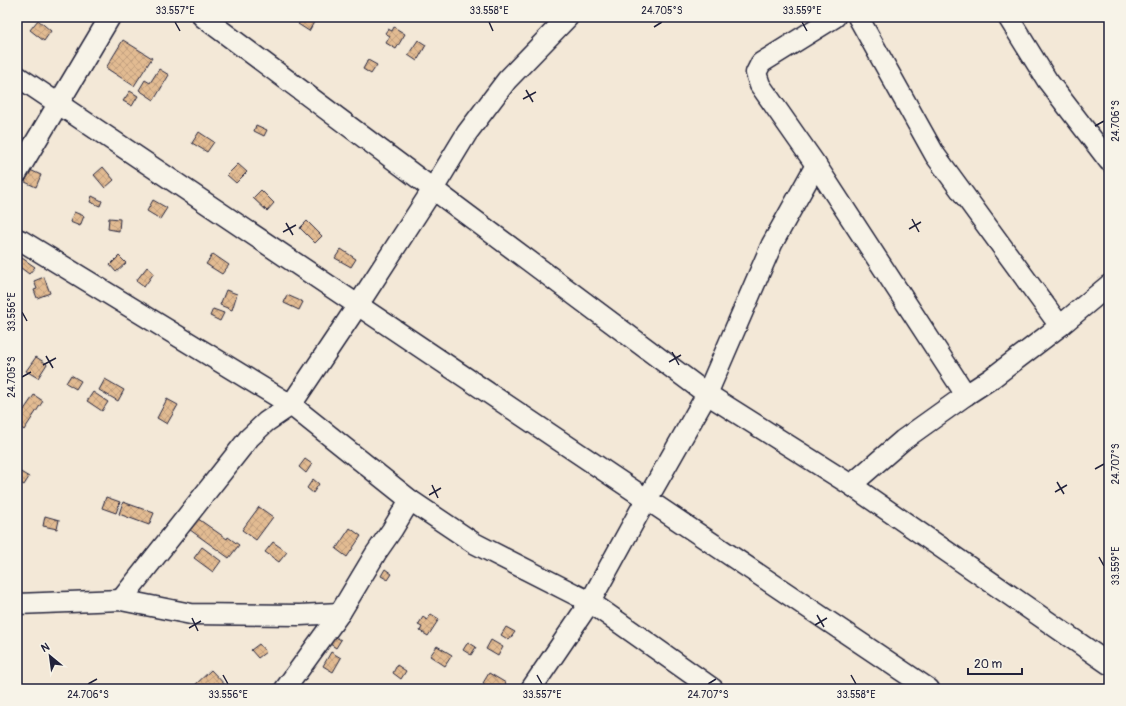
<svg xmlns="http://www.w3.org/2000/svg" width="1126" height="706" viewBox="0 0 1126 706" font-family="Pangolin,sans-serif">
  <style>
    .building { fill: url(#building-cross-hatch); stroke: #22223b }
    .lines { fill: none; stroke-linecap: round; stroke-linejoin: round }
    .minor-casing { stroke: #22223b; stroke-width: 23 }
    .minor { stroke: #f7f3e8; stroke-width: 20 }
    .ticks { fill: none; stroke: #22223b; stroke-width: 1.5 }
    .neatline { fill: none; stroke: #22223b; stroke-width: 1.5 }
    .ticks-label { font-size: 10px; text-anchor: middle; fill: #22223b }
  </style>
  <defs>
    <pattern id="building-cross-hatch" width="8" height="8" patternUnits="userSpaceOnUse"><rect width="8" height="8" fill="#e2bb92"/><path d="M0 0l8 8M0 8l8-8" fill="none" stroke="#c2a07f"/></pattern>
  </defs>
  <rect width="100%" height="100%" fill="#f3e8d7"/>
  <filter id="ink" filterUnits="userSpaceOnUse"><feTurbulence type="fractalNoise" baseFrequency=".025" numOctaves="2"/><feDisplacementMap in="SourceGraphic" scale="8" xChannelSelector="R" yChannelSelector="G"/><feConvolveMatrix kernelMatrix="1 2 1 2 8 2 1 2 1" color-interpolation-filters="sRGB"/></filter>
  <g filter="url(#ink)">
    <g class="building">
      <polygon points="303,17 317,17 309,31 298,24"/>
      <polygon points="38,20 51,31 44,41 30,30"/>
      <polygon points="394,27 405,34 396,49 386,43 390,36 385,33 388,29 392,31"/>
      <polygon points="123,40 152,58 134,86 106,68"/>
      <polygon points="418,40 426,45 417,61 408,55"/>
      <polygon points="368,60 377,65 371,74 363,69"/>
      <polygon points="159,69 169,75 154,100 139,90 145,80 150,83"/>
      <polygon points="130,91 138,96 132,106 123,101"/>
      <polygon points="256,125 267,130 264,136 254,131"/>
      <polygon points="199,132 214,142 207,152 192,143"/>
      <polygon points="238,164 247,172 236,183 227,175"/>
      <polygon points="103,167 114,180 105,188 94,175"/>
      <polygon points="30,170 41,175 36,187 25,182"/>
      <polygon points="261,190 274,203 267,211 253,198"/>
      <polygon points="92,196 102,201 100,206 90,202"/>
      <polygon points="153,200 167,208 160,219 147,211"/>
      <polygon points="74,212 84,216 80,226 70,222"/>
      <polygon points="109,218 120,219 119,231 108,229"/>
      <polygon points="307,221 322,236 315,243 300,228"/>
      <polygon points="341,249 356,259 351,267 335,258"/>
      <polygon points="213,254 229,265 222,274 206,264"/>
      <polygon points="119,256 126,263 116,272 110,265"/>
      <polygon points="22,258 35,267 29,274 17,265"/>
      <polygon points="147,267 154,273 144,287 136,281"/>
      <polygon points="44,277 50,293 37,298 34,290 37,289 34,281"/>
      <polygon points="226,290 237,294 232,310 220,305"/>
      <polygon points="287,295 303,302 299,310 284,303"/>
      <polygon points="213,309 224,313 220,321 210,316"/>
      <polygon points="36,357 47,364 38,378 26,371"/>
      <polygon points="71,375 81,381 76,389 66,383"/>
      <polygon points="105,379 124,390 118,401 99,390"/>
      <polygon points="93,392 108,402 102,411 87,401"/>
      <polygon points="34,395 43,401 24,430 17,425 17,420"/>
      <polygon points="167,399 178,405 167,424 157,418"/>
      <polygon points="305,459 312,464 306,473 299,467"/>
      <polygon points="19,471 29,477 24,485 17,481 17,474"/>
      <polygon points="313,479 319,484 313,493 307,488"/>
      <polygon points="106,497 120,502 116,513 102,508"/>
      <polygon points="123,502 154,513 149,525 119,514"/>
      <polygon points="259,507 273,517 256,540 242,530"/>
      <polygon points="45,516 59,520 57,529 43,526"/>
      <polygon points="194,516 227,539 228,537 239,545 229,558 186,527"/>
      <polygon points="350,528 361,536 347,557 336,549"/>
      <polygon points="273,542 287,552 279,562 265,552"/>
      <polygon points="202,547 221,561 213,572 194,558"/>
      <polygon points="385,569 392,574 388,580 381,576"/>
      <polygon points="431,614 439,619 428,636 420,631 422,627 418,625 423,617 427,620"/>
      <polygon points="506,627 515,632 509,640 501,635"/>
      <polygon points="334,636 341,640 336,648 330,644"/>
      <polygon points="491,640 503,647 498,656 486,649"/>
      <polygon points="468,642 476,647 471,655 463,650"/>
      <polygon points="259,644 266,652 258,658 251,650"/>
      <polygon points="437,646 452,655 445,666 430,656"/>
      <polygon points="331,652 341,658 333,672 323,666"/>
      <polygon points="397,665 406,671 401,679 393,673"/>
      <polygon points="211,670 228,688 227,689 197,689 194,686"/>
      <polygon points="489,673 506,683 502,689 492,689 483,683"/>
    </g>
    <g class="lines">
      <g class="minor-casing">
        <g id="minor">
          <polyline points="203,17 707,394 851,485 1109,664"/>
          <polyline points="835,17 761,63 756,73 760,85 816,165 966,395"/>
          <polyline points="858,17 935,155 1060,326"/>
          <polyline points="1008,17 1047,80 1109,161"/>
          <polyline points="17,76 929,689"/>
          <polyline points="17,173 110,17"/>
          <polyline points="17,239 22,241 291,405 410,500"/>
          <polyline points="851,485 903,440 966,395 992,378 1060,326 1109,285"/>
          <polyline points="121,600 249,438 266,422 291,405 358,305 433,189 467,133 507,80 568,17"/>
          <polyline points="17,604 121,600 191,614 300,615 340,613"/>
          <polyline points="285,689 340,613 376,553 392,530 410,500 474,543 590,602 647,498 653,489 707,394 772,244 816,165"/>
          <polyline points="531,689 590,602 713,689"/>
        </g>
      </g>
      <use href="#minor" class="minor"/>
    </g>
  </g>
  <path class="ticks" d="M175,22L180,31M489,22L493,31M802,22L807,31M654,27L662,22M526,90L533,102M523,99L536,92M1095,126L1104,121M912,219L919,232M286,223L293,235M909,229L921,222M283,232L296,225M22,312L27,321M672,352L679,365M46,356L53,368M669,362L681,355M43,365L56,358M22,377L31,372M1095,469L1104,464M1057,482L1064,494M432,485L438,498M1055,492L1067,485M429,495L441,488M1099,557L1104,566M817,615L824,627M192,618L198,631M815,625L827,618M189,628L201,621M223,675L228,684M537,675L542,684M851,675L856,684M88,684L97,679M708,684L716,679"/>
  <rect width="1126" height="706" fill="none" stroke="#f7f3e8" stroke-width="44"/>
  <g transform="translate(50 656) rotate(331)" stroke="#f7f3e8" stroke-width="3" paint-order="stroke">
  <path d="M0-3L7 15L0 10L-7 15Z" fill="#22223b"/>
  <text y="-6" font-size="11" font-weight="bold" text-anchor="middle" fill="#22223b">N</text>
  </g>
  <path d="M968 668v6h54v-6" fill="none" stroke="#22223b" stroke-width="2"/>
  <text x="974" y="668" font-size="12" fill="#22223b" stroke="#f7f3e8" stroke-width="3" paint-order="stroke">20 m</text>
  <rect x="22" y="22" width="1082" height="662" class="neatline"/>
  <g class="ticks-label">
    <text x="175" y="14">33.557°E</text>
    <text x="489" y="14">33.558°E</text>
    <text x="662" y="14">24.705°S</text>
    <text x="802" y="14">33.559°E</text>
    <text transform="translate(1115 121) rotate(-90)" y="4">24.706°S</text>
    <text transform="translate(11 312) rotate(-90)" y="4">33.556°E</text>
    <text transform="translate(11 377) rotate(-90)" y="4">24.705°S</text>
    <text transform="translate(1115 464) rotate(-90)" y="4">24.707°S</text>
    <text transform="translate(1115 566) rotate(-90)" y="4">33.559°E</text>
    <text x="88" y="698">24.706°S</text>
    <text x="228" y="698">33.556°E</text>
    <text x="542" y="698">33.557°E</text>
    <text x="708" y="698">24.707°S</text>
    <text x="856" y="698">33.558°E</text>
  </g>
</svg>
